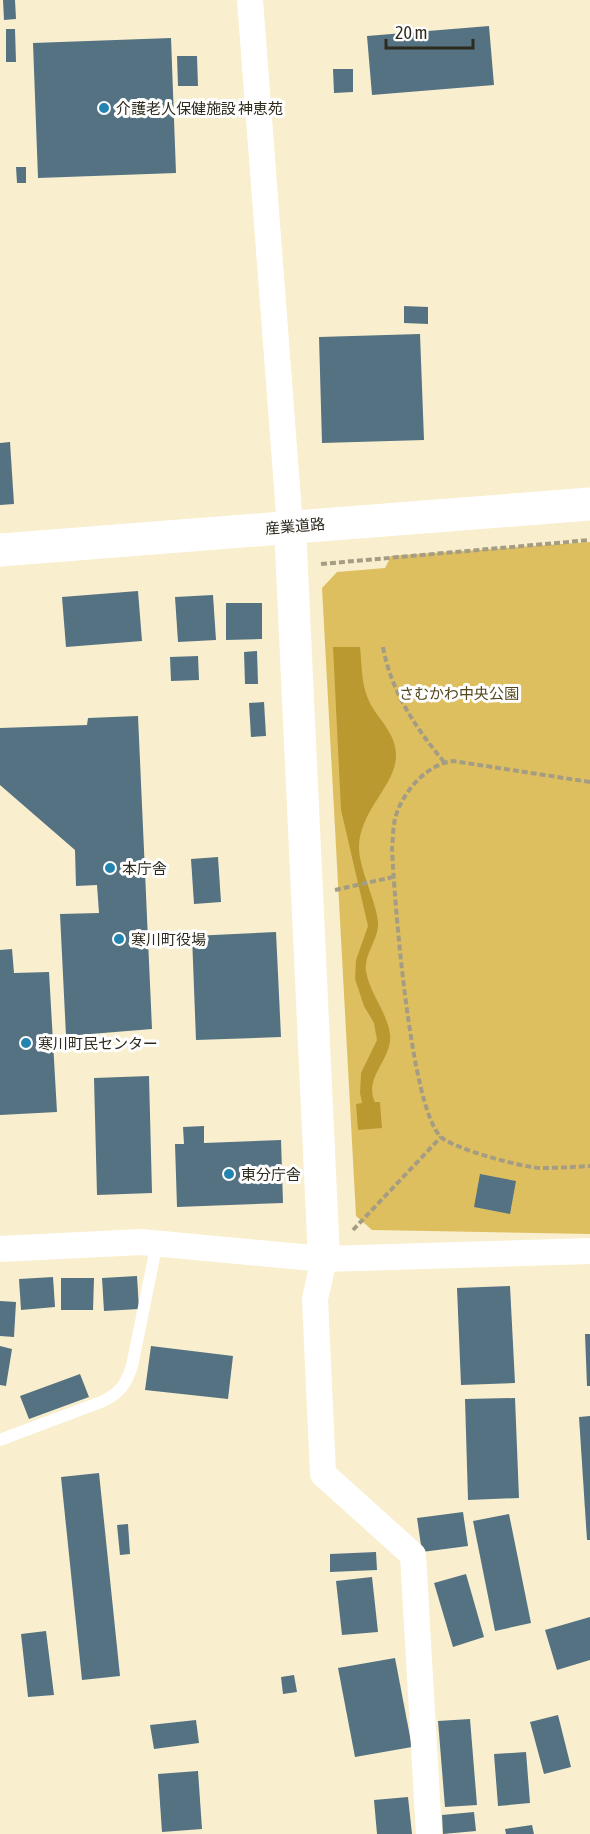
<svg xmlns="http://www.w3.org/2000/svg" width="590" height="1834" viewBox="0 0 590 1834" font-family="'Asap Condensed','Noto Sans JP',sans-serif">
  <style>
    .green { fill: #debf60 }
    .water { fill: #ba9a30 }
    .building { fill: #547282 }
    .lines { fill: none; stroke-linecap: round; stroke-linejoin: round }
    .path { stroke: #a49d84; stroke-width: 4; stroke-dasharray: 6 3; stroke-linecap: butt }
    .service { stroke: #fff; stroke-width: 12 }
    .minor { stroke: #fff; stroke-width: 26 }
    .tertiary { stroke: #fff; stroke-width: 32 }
    .primary { stroke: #fff; stroke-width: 33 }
    .poi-dot { fill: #2484b0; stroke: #fff; stroke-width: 2 }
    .labels { text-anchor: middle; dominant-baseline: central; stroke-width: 6; stroke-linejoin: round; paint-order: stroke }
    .poi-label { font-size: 15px; fill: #2e2a1d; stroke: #fff; text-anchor: start }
    .street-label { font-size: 15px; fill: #2e2a1d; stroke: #fff }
    .park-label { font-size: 15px; fill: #53461c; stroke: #fff }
  </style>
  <rect width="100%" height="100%" fill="#f9efce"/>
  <polygon class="green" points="590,542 590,1234 372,1230 356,1216 322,588 337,572 385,568 391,556"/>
  <path class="water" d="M333,647H360C362,665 361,684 369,701C378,720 397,733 396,757C395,786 359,811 359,848C359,870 380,909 378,927C376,943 364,955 366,971C370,994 387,1012 390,1034C393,1059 363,1077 375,1102H380L382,1128L358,1130L356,1104L362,1103L360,1093L361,1073L377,1040L374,1023L364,1006L355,979L356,960L368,926L341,810Z"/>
  <g class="building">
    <polygon points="3,0 15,0 16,19 4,20"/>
    <polygon points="489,26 494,85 372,95 367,36"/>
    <polygon points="6,29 15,29 16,62 6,62"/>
    <polygon points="171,38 176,173 38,178 33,43"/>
    <polygon points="177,56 197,56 198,86 178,86"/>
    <polygon points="333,69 353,69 353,92 334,93"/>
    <polygon points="16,167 26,167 26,183 17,183"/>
    <polygon points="404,306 428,307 428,324 404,323"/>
    <polygon points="420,334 424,440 322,443 319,337"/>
    <polygon points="10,442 14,504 0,505 0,443"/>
    <polygon points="138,591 142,641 66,647 62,597"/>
    <polygon points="213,595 216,640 178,642 175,597"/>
    <polygon points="226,603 262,603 262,639 226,640"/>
    <polygon points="257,651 258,684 245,684 244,652"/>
    <polygon points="198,656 199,680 171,681 170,657"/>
    <polygon points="264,702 266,736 251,737 249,703"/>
    <polygon points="138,716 152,1029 66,1036 60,914 99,913 97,885 76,886 75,850 0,785 0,728 87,725 88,718"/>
    <polygon points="218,857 221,902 194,904 191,859"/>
    <polygon points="276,932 281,1037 196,1040 192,936"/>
    <polygon points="12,949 14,973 49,972 57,1112 0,1115 0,950"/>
    <polygon points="149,1076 152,1193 97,1195 94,1078"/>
    <polygon points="204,1126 204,1143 281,1140 283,1203 177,1207 175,1144 184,1144 183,1127"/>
    <polygon points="480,1174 516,1181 510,1214 474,1207"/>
    <polygon points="137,1276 139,1309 104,1311 102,1278"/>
    <polygon points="53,1277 55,1307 21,1310 19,1279"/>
    <polygon points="61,1278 94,1278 93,1310 61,1310"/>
    <polygon points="510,1286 515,1383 461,1385 457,1288"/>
    <polygon points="0,1301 16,1302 14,1337 0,1336"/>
    <polygon points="585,1334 590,1334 590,1386 587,1386"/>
    <polygon points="0,1346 12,1349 6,1386 0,1385"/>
    <polygon points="151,1346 233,1356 228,1399 145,1390"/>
    <polygon points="80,1374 89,1397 29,1419 20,1396"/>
    <polygon points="515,1398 519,1498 468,1500 465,1399"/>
    <polygon points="590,1416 590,1540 587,1540 579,1417"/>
    <polygon points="99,1473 120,1676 82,1680 61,1477"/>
    <polygon points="463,1512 468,1546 422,1552 417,1518"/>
    <polygon points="509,1514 531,1623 495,1631 473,1521"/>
    <polygon points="128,1524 130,1554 120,1555 117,1525"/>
    <polygon points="376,1552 377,1570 330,1572 330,1554"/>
    <polygon points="466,1574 484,1637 453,1647 434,1583"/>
    <polygon points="372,1577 378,1632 342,1635 336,1581"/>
    <polygon points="590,1617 590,1660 557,1670 545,1630"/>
    <polygon points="46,1631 54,1695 28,1697 21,1634"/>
    <polygon points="395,1658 412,1747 355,1757 338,1668"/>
    <polygon points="294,1675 297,1692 283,1694 281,1677"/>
    <polygon points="558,1715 571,1767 544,1774 530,1722"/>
    <polygon points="470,1719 477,1805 445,1807 438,1721"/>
    <polygon points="196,1720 199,1743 154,1749 150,1725"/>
    <polygon points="526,1752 530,1803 498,1806 494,1754"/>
    <polygon points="198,1771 202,1829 162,1832 158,1774"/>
    <polygon points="408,1797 412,1834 377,1834 374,1800"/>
    <polygon points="474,1812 476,1831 443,1834 442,1815"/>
    <polygon points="532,1825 534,1834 506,1834 505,1829"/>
  </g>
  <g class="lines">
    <g class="path">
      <polyline points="321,564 590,540"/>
      <path d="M383,647C391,691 415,727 444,762"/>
      <path d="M590,782L453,761C426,764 401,794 395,819C393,828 393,838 392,848C394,896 410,1108 441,1137C454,1149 521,1167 540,1168C557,1168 573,1167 590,1166"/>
      <polyline points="335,890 393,877"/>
      <polyline points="353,1230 441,1137"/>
    </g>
    <path class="service" d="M0,1440L101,1402C119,1394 126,1385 132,1366L157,1243"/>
    <g class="minor">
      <polyline points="250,0 290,527"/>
      <polyline points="0,1249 141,1242 324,1259 590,1251"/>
      <polyline points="324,1259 315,1299 323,1474 413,1555 429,1834"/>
    </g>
    <polyline class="tertiary" points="290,527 324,1259"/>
    <polyline class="primary" points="0,550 590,504"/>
  </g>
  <g class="poi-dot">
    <circle cx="104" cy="108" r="6"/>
    <circle cx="110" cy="868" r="6"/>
    <circle cx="119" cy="939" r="6"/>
    <circle cx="26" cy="1043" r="6"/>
    <circle cx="229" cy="1174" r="6"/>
  </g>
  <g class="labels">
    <g class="poi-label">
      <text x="116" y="108">介護老人保健施設 神恵苑</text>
      <text x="122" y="868">本庁舎</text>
      <text x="131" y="939">寒川町役場</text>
      <text x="38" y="1043">寒川町民センター</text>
      <text x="241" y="1174">東分庁舎</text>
    </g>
    <g class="street-label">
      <text transform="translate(295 526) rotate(-5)">産業道路</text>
    </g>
    <g class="park-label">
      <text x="459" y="693">さむかわ中央公園</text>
    </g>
  </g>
  <path d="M386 39v9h87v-9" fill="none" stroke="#2e2a1d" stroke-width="3"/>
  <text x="395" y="39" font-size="18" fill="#2e2a1d" stroke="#ffffff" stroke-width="4.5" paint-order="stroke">20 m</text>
</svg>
